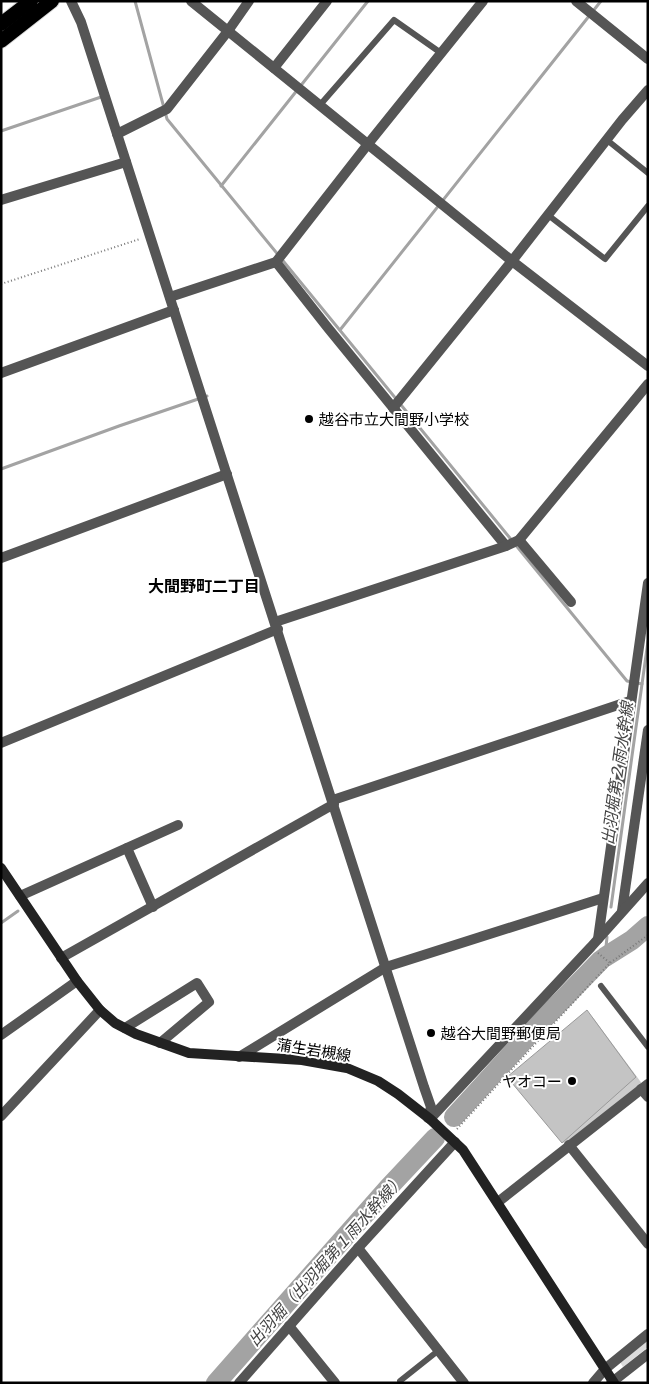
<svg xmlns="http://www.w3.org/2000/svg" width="649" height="1384" viewBox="0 0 649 1384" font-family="'PT Sans','Noto Sans JP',sans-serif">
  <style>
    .green { fill: #dcdcdc }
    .shadow { fill: #0003 }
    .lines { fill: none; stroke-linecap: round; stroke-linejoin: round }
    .stream { stroke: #a3a3a3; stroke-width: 3 }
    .river { stroke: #a3a3a3; stroke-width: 20 }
    .building { fill: #c4c4c4; stroke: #999 }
    .trunk-casing { stroke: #dbdbdb; stroke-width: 16 }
    .path { stroke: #777; stroke-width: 2; stroke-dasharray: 1 2.5; stroke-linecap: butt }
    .service { stroke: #555; stroke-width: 6 }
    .minor { stroke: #555; stroke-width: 10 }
    .tertiary { stroke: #555; stroke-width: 10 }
    .secondary { stroke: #222; stroke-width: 10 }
    .trunk { stroke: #000; stroke-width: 14 }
    .poi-dot { fill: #000; stroke: #fff; stroke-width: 2 }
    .labels { text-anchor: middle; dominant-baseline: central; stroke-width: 4; stroke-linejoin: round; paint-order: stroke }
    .poi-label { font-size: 15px; fill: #000; stroke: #fff; text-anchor: start }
    .street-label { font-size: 15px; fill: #000; stroke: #fff }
    .neighbourhood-label { font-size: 16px; font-weight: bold; fill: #000; stroke: #fff }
    .water-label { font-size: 16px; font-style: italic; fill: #444; stroke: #fff }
  </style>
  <rect width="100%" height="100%" fill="#fff"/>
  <polygon class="green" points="648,1340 648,1347 623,1367 620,1362"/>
  <polygon class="shadow" points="587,1012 594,1019 643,1085 570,1149 563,1142"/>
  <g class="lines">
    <g class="stream">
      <polyline points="135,1 167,119 627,681 642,684"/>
      <polyline points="1,131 104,96"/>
      <polyline points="221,186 368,1"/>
      <polyline points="340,330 601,1"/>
      <polyline points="1,469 119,426 207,396"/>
      <polyline points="611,907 648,641"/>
      <polyline points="1,923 18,911"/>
      <polyline points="605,957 607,937"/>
    </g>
    <g class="river">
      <polyline points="605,957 632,940 648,926"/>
      <polyline points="454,1117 537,1026 601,960"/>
      <polyline points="216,1383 388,1188 435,1138"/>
    </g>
  </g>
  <polygon class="building" points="587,1010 636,1077 562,1143 507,1077"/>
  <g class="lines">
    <g class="trunk-casing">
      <g id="trunk">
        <polyline points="1,24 31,1"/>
        <polyline points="1,41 52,1"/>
      </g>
    </g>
    <g class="path">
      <polyline points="1,284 140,239"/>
      <polyline points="598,953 610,963"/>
      <polyline points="596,978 610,963 648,935"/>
      <polyline points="457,1129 593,981"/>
    </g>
    <g class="service">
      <polyline points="320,105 394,20 441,53"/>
      <polyline points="607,140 648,173"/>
      <polyline points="548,215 605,259 648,206"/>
      <polyline points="601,986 648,1047"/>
      <polyline points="401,1383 400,1381 439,1350"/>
    </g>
    <g class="minor">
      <polyline points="191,1 512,261 648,366"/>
      <polyline points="576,1 648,59"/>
      <polyline points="274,68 327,1"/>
      <polyline points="117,134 167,109 228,31 249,1"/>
      <polyline points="1,200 126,162"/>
      <polyline points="276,262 328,328 506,546"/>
      <polyline points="170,297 276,262 368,144 483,1"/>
      <polyline points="1,373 174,310"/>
      <polyline points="393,408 512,261 622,120 648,90"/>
      <polyline points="519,540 571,602"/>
      <polyline points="1,558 227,474"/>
      <polyline points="275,622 506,546 519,540 648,384"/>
      <polyline points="1,743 278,629"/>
      <polyline points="333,800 630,701"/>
      <polyline points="127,848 153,907"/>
      <polyline points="20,896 178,825"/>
      <polyline points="622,911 648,730"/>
      <polyline points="598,939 648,583"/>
      <polyline points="61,958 334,804"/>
      <polyline points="125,1028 197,983 209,1002 160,1043"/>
      <polyline points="1,1035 77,981"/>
      <polyline points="239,1057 386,967 603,898"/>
      <polyline points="641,1089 648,1097"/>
      <polyline points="1,1116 100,1010"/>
      <polyline points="430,1119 591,947 648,883"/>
      <polyline points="569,1145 648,1244"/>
      <polyline points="358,1248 464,1383"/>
      <polyline points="289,1326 335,1383"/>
      <polyline points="239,1383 358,1248 455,1142"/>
      <polyline points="593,1383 605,1369 648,1334"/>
      <polyline points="611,1383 648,1354"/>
    </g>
    <g class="tertiary">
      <polyline points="71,1 81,22 424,1087 431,1107 428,1118"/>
      <polyline points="498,1202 648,1084"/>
    </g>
    <polyline class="secondary" points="1,868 77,981 100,1010 115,1023 136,1034 189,1053 302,1060 347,1068 378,1081 398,1094 430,1119 463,1150 614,1383"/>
    <use href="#trunk" class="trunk"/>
  </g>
  <g class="poi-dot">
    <circle cx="309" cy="419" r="5"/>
    <circle cx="431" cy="1033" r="5"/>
    <circle cx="572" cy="1081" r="5"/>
  </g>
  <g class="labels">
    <g class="poi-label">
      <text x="319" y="419">越谷市立大間野小学校</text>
      <text x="441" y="1033">越谷大間野郵便局</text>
      <text x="562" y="1081" text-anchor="end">ヤオコー</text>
    </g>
    <g class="street-label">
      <text transform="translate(314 1050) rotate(9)">蒲生岩槻線</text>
    </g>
    <g class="neighbourhood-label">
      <text x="204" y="586">大間野町二丁目</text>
    </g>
    <g class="water-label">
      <text transform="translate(617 773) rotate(-82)">出羽堀第２雨水幹線</text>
      <text transform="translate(326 1260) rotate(-48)">出羽堀（出羽堀第１雨水幹線）</text>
    </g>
  </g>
  <rect width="649" height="1384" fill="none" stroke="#000000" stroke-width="5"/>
</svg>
